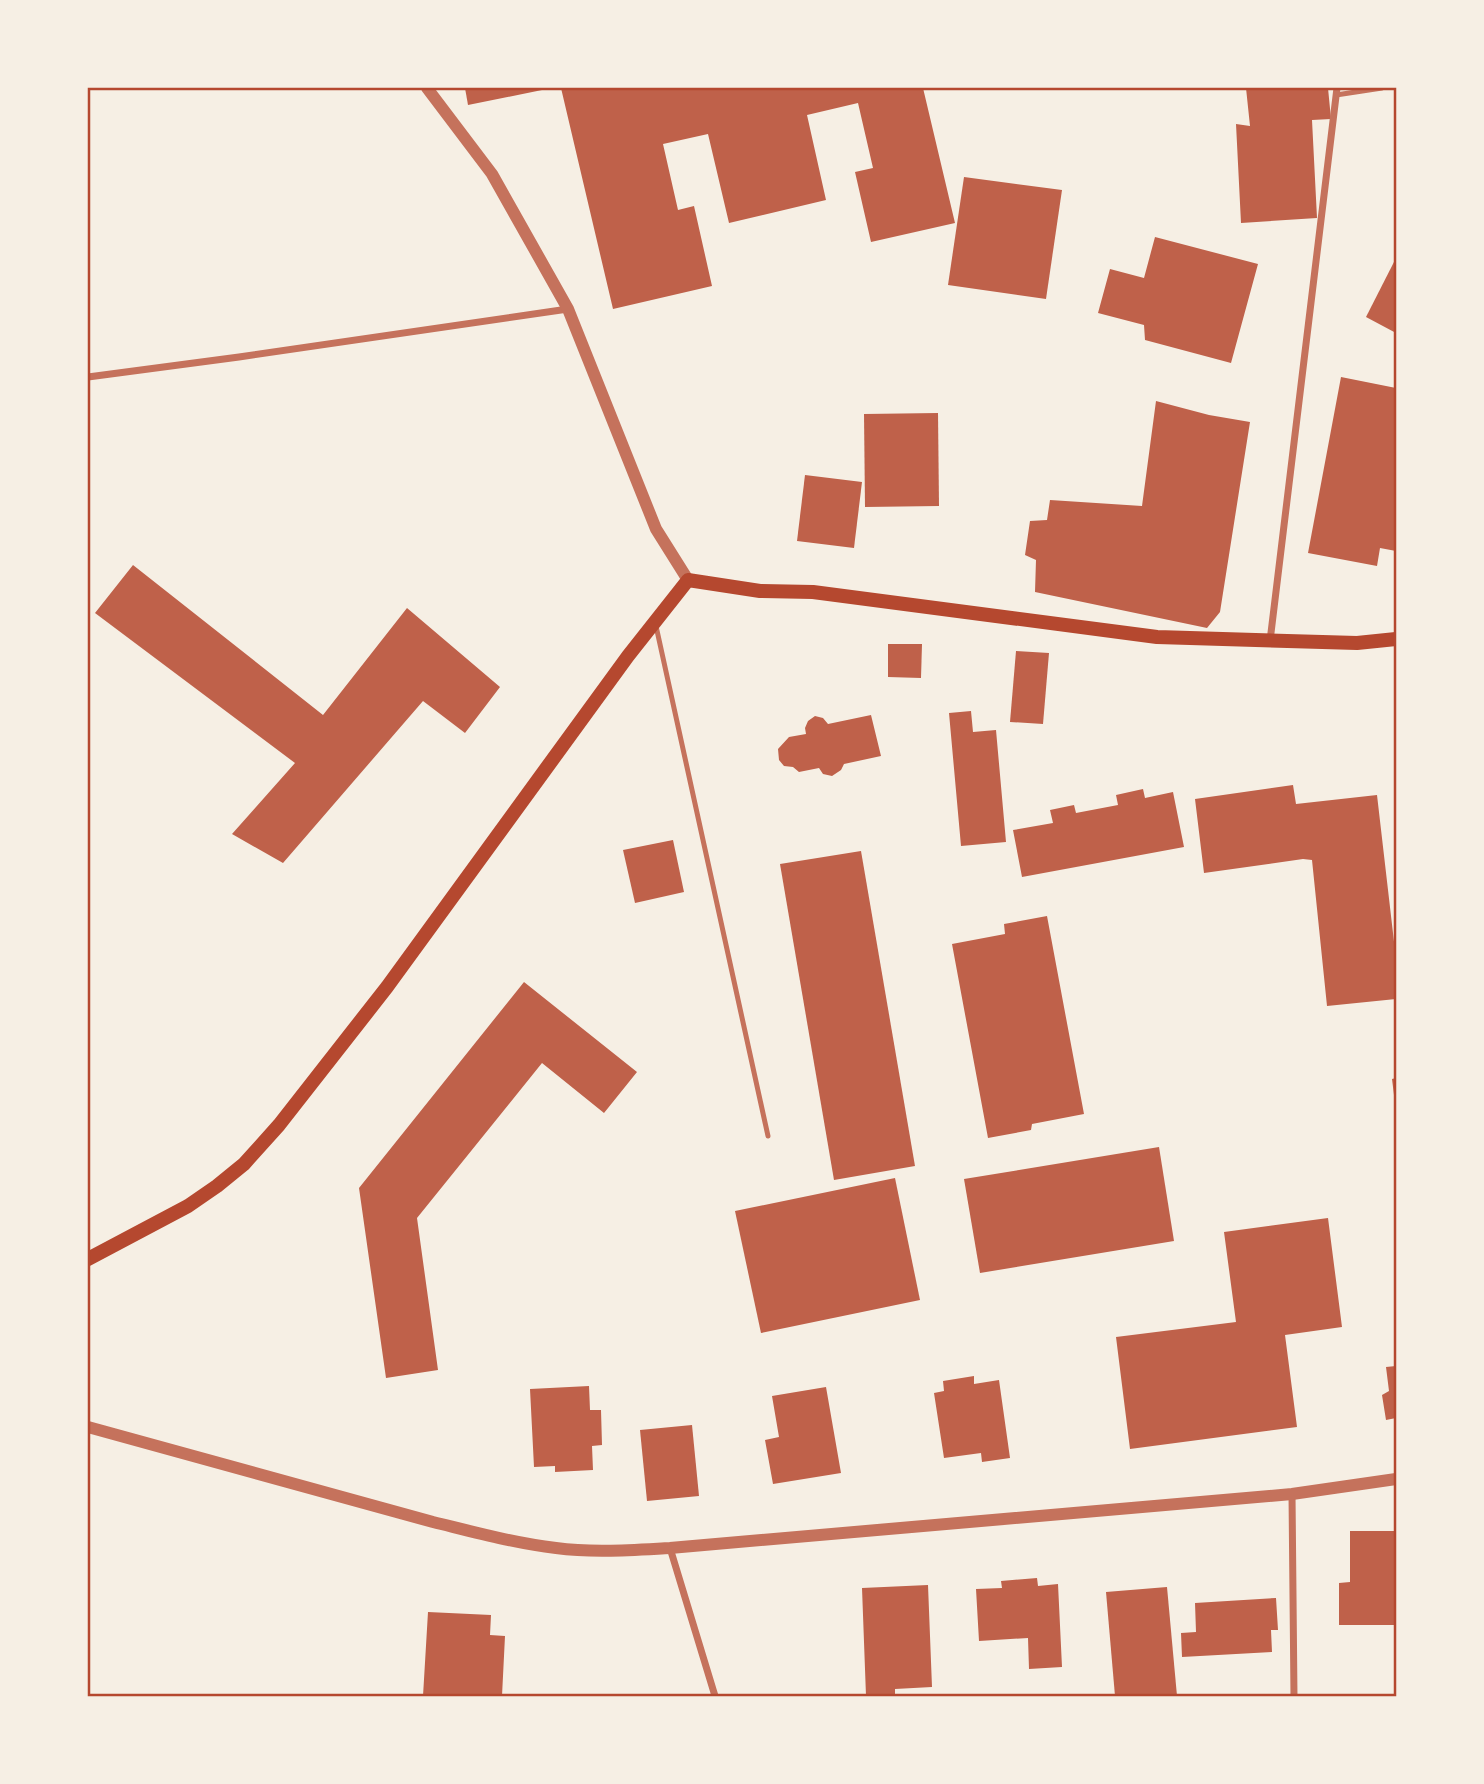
<svg xmlns="http://www.w3.org/2000/svg" width="1484" height="1784" viewBox="0 0 1484 1784" font-family="'IBM Plex Serif',serif">
  <style>
    .building { fill: #bf614a }
    .lines { fill: none; stroke-linecap: round; stroke-linejoin: round }
    .service { stroke: #c5725c; stroke-width: 5 }
    .minor { stroke: #c5725c; stroke-width: 7 }
    .tertiary { stroke: #c5725c; stroke-width: 12 }
    .secondary { stroke: #b5482f; stroke-width: 14 }
    .neatline { fill: none; stroke: #b5482f; stroke-width: 2.5 }
  </style>
  <rect width="100%" height="100%" fill="#f6efe4"/>
  <g class="building">
    <polygon points="465,88 542,88 542,90 468,105"/>
    <polygon points="561,88 923,88 955,223 871,242 855,172 873,168 858,103 807,115 826,200 729,223 708,134 663,144 678,210 694,206 712,286 613,309"/>
    <polygon points="1246,88 1328,88 1331,119 1312,120 1317,218 1241,223 1236,124 1250,126"/>
    <polygon points="964,177 1062,190 1046,299 948,285"/>
    <polygon points="1155,237 1258,264 1231,363 1145,340 1144,325 1098,313 1110,269 1144,278"/>
    <polygon points="1396,258 1396,333 1366,317"/>
    <polygon points="1341,377 1396,388 1396,551 1380,548 1377,566 1308,553"/>
    <polygon points="1156,401 1209,415 1250,422 1220,612 1207,628 1035,592 1036,560 1025,555 1030,521 1047,520 1050,500 1142,506"/>
    <polygon points="938,413 939,506 865,507 864,414"/>
    <polygon points="805,475 862,482 854,548 797,541"/>
    <polygon points="133,565 323,715 407,608 500,687 465,733 423,701 283,863 232,834 295,763 95,613"/>
    <polygon points="888,644 922,644 921,678 888,677"/>
    <polygon points="1016,651 1049,653 1043,724 1010,722"/>
    <polygon points="971,711 973,732 996,730 1006,842 961,846 949,713"/>
    <polygon points="871,715 881,756 844,764 841,770 832,776 823,774 819,768 799,772 793,767 784,766 779,760 778,749 789,737 806,734 805,728 808,721 815,716 823,718 828,724"/>
    <polygon points="1293,785 1296,804 1377,795 1396,959 1396,999 1327,1006 1312,860 1303,859 1204,873 1195,799"/>
    <polygon points="1143,789 1145,798 1173,792 1184,847 1022,877 1013,830 1053,823 1050,810 1074,805 1076,813 1118,805 1116,795"/>
    <polygon points="673,840 684,892 635,903 623,850"/>
    <polygon points="861,851 915,1166 834,1180 780,864"/>
    <polygon points="1047,916 1084,1114 1032,1124 1031,1130 988,1138 952,944 1005,934 1004,924"/>
    <polygon points="524,982 637,1072 604,1113 542,1063 417,1218 438,1370 386,1378 359,1188"/>
    <polygon points="1396,1078 1396,1103 1395,1103 1392,1079"/>
    <polygon points="1159,1147 1174,1241 980,1273 964,1179"/>
    <polygon points="895,1178 920,1300 761,1333 735,1211"/>
    <polygon points="1328,1218 1342,1327 1285,1335 1297,1427 1130,1449 1116,1337 1236,1322 1224,1232"/>
    <polygon points="1396,1366 1396,1418 1386,1420 1382,1395 1389,1391 1386,1367"/>
    <polygon points="974,1376 974,1384 999,1380 1010,1458 982,1462 981,1453 944,1458 934,1393 944,1391 943,1381"/>
    <polygon points="589,1386 590,1410 601,1410 602,1445 592,1446 593,1470 555,1472 555,1466 534,1467 530,1389"/>
    <polygon points="826,1387 841,1473 773,1484 765,1440 779,1437 772,1396"/>
    <polygon points="692,1425 699,1496 647,1501 640,1430"/>
    <polygon points="1350,1531 1396,1531 1396,1625 1339,1625 1339,1583 1350,1582"/>
    <polygon points="1037,1578 1038,1586 1058,1584 1062,1667 1029,1669 1028,1638 979,1641 976,1589 1002,1588 1001,1581"/>
    <polygon points="928,1585 932,1687 895,1689 895,1696 866,1696 862,1588"/>
    <polygon points="1167,1587 1177,1696 1115,1696 1106,1592"/>
    <polygon points="1276,1598 1278,1630 1271,1630 1272,1652 1182,1657 1181,1633 1196,1632 1195,1603"/>
    <polygon points="428,1612 491,1615 490,1635 505,1636 502,1696 423,1696"/>
  </g>
  <g class="lines">
    <g class="service">
      <polyline points="1336,95 1382,88"/>
      <polyline points="656,626 768,1136"/>
    </g>
    <g class="minor">
      <polyline points="88,377 239,357 568,309"/>
      <polyline points="1270,641 1337,88"/>
      <polyline points="1292,1494 1294,1696"/>
      <polyline points="670,1548 715,1696"/>
    </g>
    <g class="tertiary">
      <polyline points="427,88 492,174 568,309 656,529 688,580"/>
      <path d="M88,1427L433,1522C474,1532 514,1543 556,1548C593,1553 632,1550 670,1548L1292,1494L1396,1479"/>
    </g>
    <polyline class="secondary" points="88,1259 188,1206 217,1186 244,1164 279,1125 387,987 628,656 688,580 760,591 813,592 1157,637 1357,643 1396,639"/>
  </g>
  <rect width="1484" height="1784" fill="none" stroke="#f6efe4" stroke-width="178"/>
  <rect x="89" y="89" width="1306" height="1606" class="neatline"/>
</svg>
